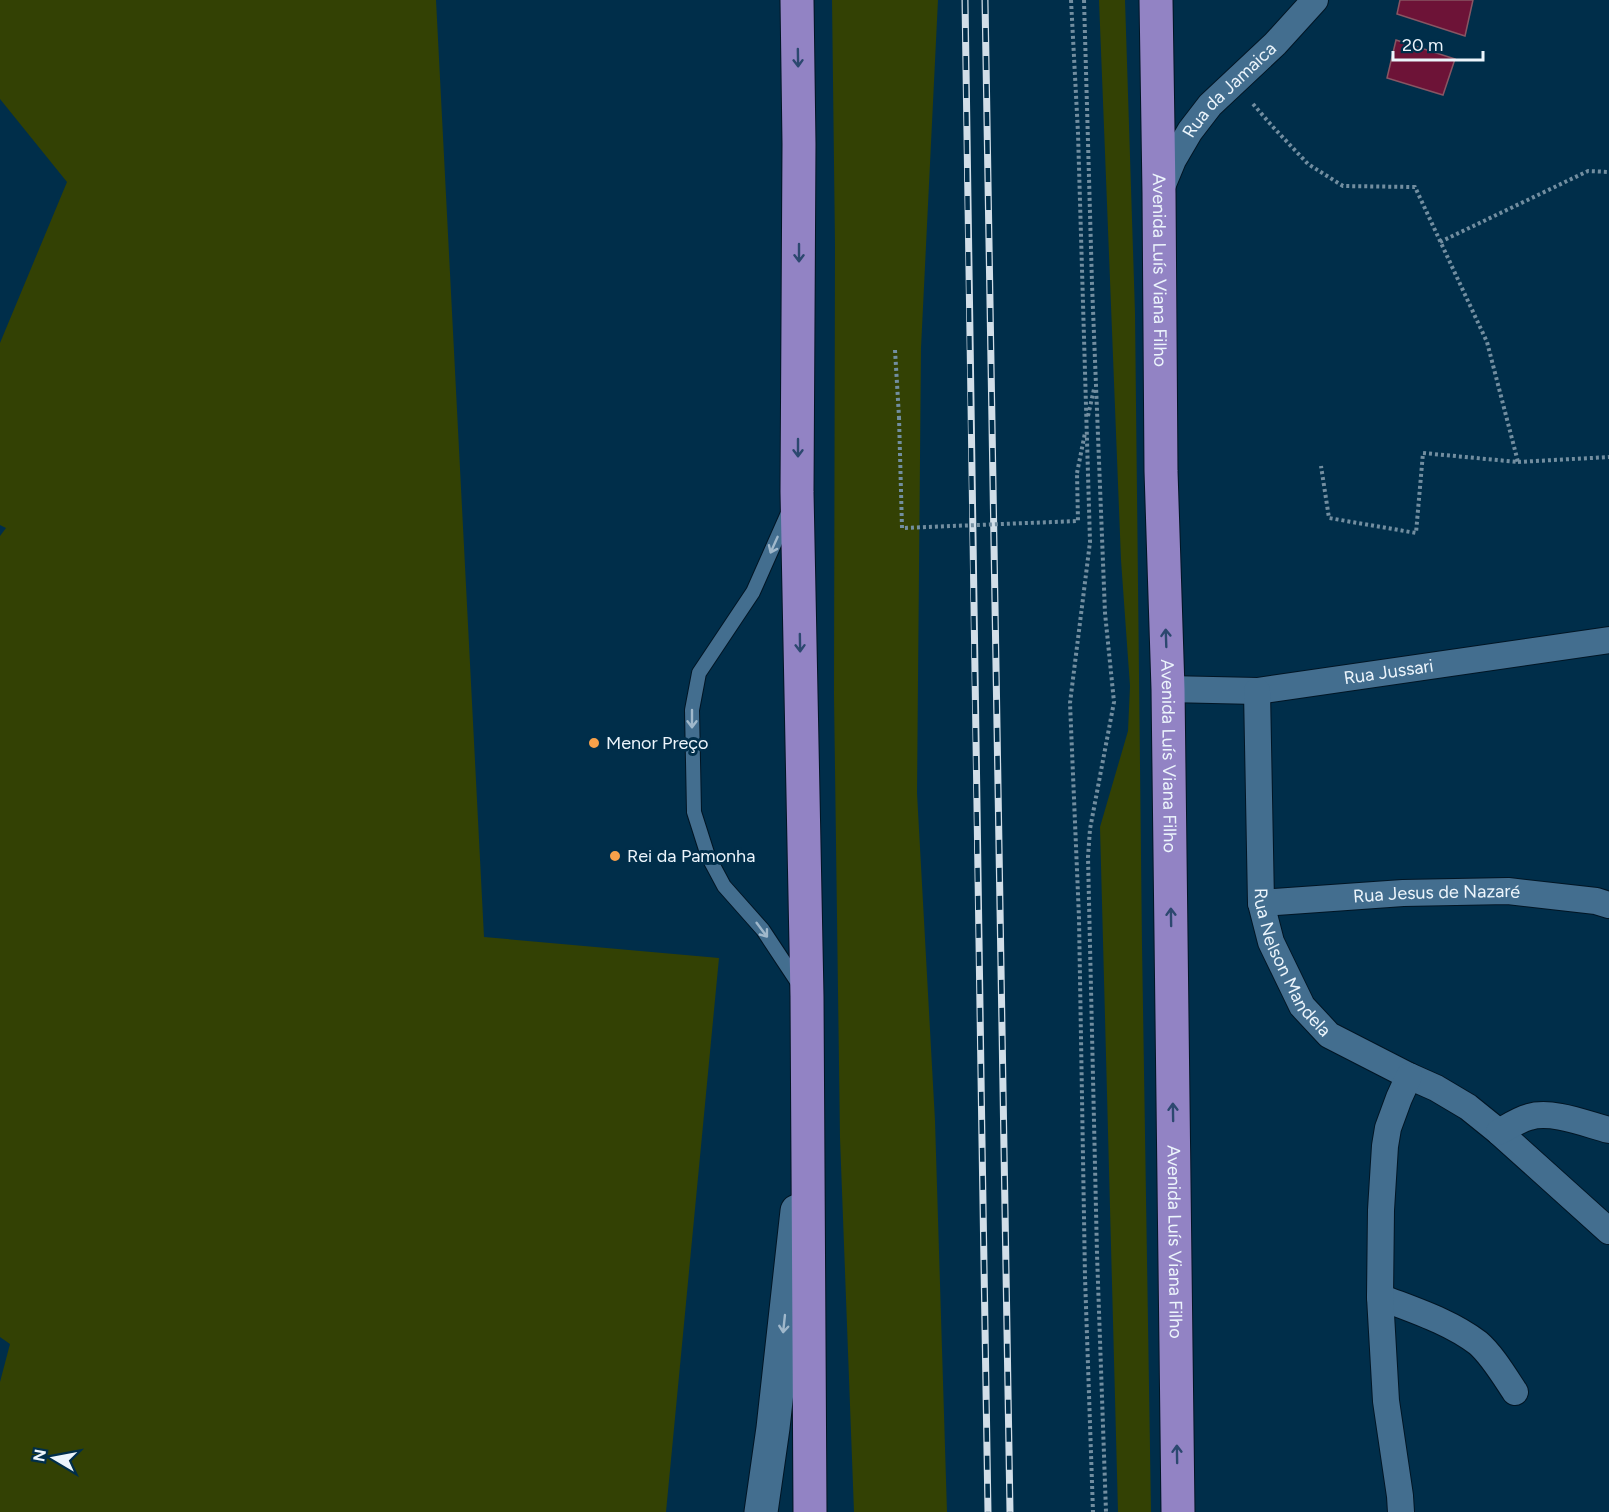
<svg xmlns="http://www.w3.org/2000/svg" width="1609" height="1512" viewBox="0 0 1609 1512" font-family="Figtree,sans-serif">
  <style>
    .green { fill: #334104 }
    .building { fill: #6d1337; stroke: #885563; stroke-width: 1.5 }
    .lines { fill: none; stroke-linecap: round; stroke-linejoin: round }
    .service-casing { stroke: #011524; stroke-width: 16 }
    .minor-casing { stroke: #011524; stroke-width: 28 }
    .secondary-casing { stroke: #011524; stroke-width: 35 }
    .trunk-casing { stroke: #011524; stroke-width: 35 }
    .path { stroke: #728ea0; stroke-width: 4; stroke-dasharray: 3 3; stroke-linecap: butt }
    .service { stroke: #436e8f; stroke-width: 14 }
    .minor { stroke: #436e8f; stroke-width: 26 }
    .secondary { stroke: #436e8f; stroke-width: 33 }
    .trunk { stroke: #9283c4; stroke-width: 33 }
    .rail-casing { stroke: #d1dee8; stroke-width: 7 }
    .rail { stroke: #002e4a; stroke-width: 4.5; stroke-dasharray: 14; stroke-linecap: butt }
    .path-bridge { stroke: #728ea0; stroke-width: 4; stroke-dasharray: 3 3; stroke-linecap: butt }
    .oneway { stroke: #2c486f }
    .oneway2 { stroke: #a0b8cb }
    .poi-dot { fill: #f8a14a; stroke: #002e4a; stroke-width: 2 }
    .labels { text-anchor: middle; dominant-baseline: central; stroke-width: 6; stroke-linejoin: round; paint-order: stroke }
    .street-label { font-size: 18px; fill: #ecf5fc; stroke: #002e4a }
    .poi-label { font-size: 18px; fill: #ecf5fc; stroke: #002e4a; text-anchor: start }
  </style>
  <rect width="100%" height="100%" fill="#002e4a"/>
  <g class="green">
    <polygon points="0,0 436,0 484,937 719,958 666,1512 0,1512 0,1382 10,1344 0,1337 0,536 6,528 0,525 0,343 67,182 0,99"/>
    <polygon points="832,0 938,0 921,348 917,793 935,1121 947,1512 854,1512 840,1138 834,695 835,245"/>
    <polygon points="1099,0 1125,0 1135,313 1142,945 1151,1512 1118,1512 1100,827 1128,731 1130,686 1121,560"/>
  </g>
  <g class="building">
    <polygon points="1400,0 1473,0 1465,36 1397,14"/>
    <polygon points="1396,40 1455,59 1443,95 1387,78"/>
  </g>
  <g class="lines">
    <g class="service-casing">
      <polyline id="service" points="788,513 753,592 699,673 692,710 694,812 708,856 724,886 763,930 800,986"/>
    </g>
    <g class="minor-casing">
      <g id="minor">
        <path id="s1" d="M1161,189L1173,160L1190,131L1210,105L1275,44L1315,0"/>
        <path id="s2" d="M1168,689L1257,691L1609,640"/>
        <path id="s3" d="M1257,691L1261,903L1271,942L1302,1006L1329,1035L1409,1076L1436,1088L1468,1107L1499,1132L1609,1231"/>
        <path id="s4" d="M1261,903L1403,893L1508,891L1596,901L1609,905"/>
        <path d="M1499,1132C1508,1127 1518,1120 1529,1117C1552,1110 1586,1124 1609,1130"/>
        <path d="M1380,1297C1413,1310 1449,1321 1478,1343C1492,1355 1505,1377 1515,1392"/>
        <polyline points="1401,1512 1400,1496 1386,1401 1380,1297 1381,1210 1385,1146 1388,1128 1399,1098 1409,1076"/>
      </g>
    </g>
    <g class="secondary-casing">
      <polyline id="secondary" points="761,1512 773,1428 797,1211"/>
    </g>
    <g class="trunk-casing">
      <g id="trunk">
        <polyline points="797,0 799,144 797,492 807,996 810,1512"/>
        <path id="s5" d="M1156,0L1159,193L1161,471L1168,689L1178,1512"/>
      </g>
    </g>
    <g class="path">
      <polyline points="1071,0 1078,133 1090,542 1070,703 1079,918 1085,1277 1093,1512"/>
      <polyline points="1084,0 1092,284 1105,613 1114,702 1090,829 1088,857 1097,1254 1106,1512"/>
      <polyline points="1253,104 1273,127 1308,164 1343,186 1415,187 1487,342 1518,462 1423,453 1416,533 1329,518 1321,466"/>
      <polyline points="1440,242 1588,171 1609,172"/>
      <polyline points="895,350 899,417"/>
      <polyline points="1088,416 1094,389"/>
      <polyline points="1518,462 1609,457"/>
      <polyline points="1077,473 1085,433"/>
    </g>
    <use href="#service" class="service"/>
    <use href="#minor" class="minor"/>
    <use href="#secondary" class="secondary"/>
    <use href="#trunk" class="trunk"/>
    <g class="rail-casing">
      <g id="rail">
        <path d="M965,0C971,504 980,1008 988,1512"/>
        <polyline points="985,0 1010,1512"/>
      </g>
    </g>
    <use href="#rail" class="rail"/>
    <polyline class="path-bridge" points="899,417 902,528 1078,521 1077,473"/>
  </g>
  <defs><path id="oneway-shaft" d="M-6 0H5M1.5-3L5.5 0L1.5 3" fill="none" stroke-width="1.6" stroke-linecap="round" stroke-linejoin="round" transform="scale(1.5)"/></defs>
  <g class="oneway">
    <use href="#oneway-shaft" transform="translate(798 58) rotate(89)"/>
    <use href="#oneway-shaft" transform="translate(799 253) rotate(90)"/>
    <use href="#oneway-shaft" transform="translate(798 448) rotate(90)"/>
    <use href="#oneway-shaft" transform="translate(1166 638) rotate(-92)"/>
    <use href="#oneway-shaft" transform="translate(800 643) rotate(89)"/>
    <use href="#oneway-shaft" transform="translate(1171 917) rotate(-91)"/>
    <use href="#oneway-shaft" transform="translate(1173 1112) rotate(-91)"/>
    <use href="#oneway-shaft" transform="translate(1177 1454) rotate(-91)"/>
  </g>
  <g class="oneway2">
    <use href="#oneway-shaft" transform="translate(774 545) rotate(114)"/>
    <use href="#oneway-shaft" transform="translate(692 719) rotate(90)"/>
    <use href="#oneway-shaft" transform="translate(762 930) rotate(53)"/>
    <use href="#oneway-shaft" transform="translate(784 1324) rotate(96)"/>
  </g>
  <g class="poi-dot">
    <circle cx="594" cy="743" r="6"/>
    <circle cx="615" cy="856" r="6"/>
  </g>
  <g class="labels">
    <g class="street-label">
      <text stroke="none"><textPath href="#s1" startOffset="122">Rua da Jamaica</textPath></text>
      <text stroke="none"><textPath href="#s5" startOffset="270">Avenida Luís Viana Filho</textPath></text>
      <text stroke="none"><textPath href="#s2" startOffset="222">Rua Jussari</textPath></text>
      <text stroke="none"><textPath href="#s5" startOffset="756">Avenida Luís Viana Filho</textPath></text>
      <text stroke="none"><textPath href="#s4" startOffset="176">Rua Jesus de Nazaré</textPath></text>
      <text stroke="none"><textPath href="#s3" startOffset="279">Rua Nelson Mandela</textPath></text>
      <text stroke="none"><textPath href="#s5" startOffset="1242">Avenida Luís Viana Filho</textPath></text>
    </g>
    <g class="poi-label">
      <text x="606" y="743">Menor Preço</text>
      <text x="627" y="856">Rei da Pamonha</text>
    </g>
  </g>
  <g transform="translate(54 1458) rotate(280)" stroke="#002e4a" stroke-width="4.5" paint-order="stroke">
  <path d="M0-4.5L10 22L0 15L-10 22Z" fill="#ecf5fc"/>
  <text y="-9" font-size="16" font-weight="bold" text-anchor="middle" fill="#ecf5fc">N</text>
  </g>
  <path d="M1393 51v9h90v-9" fill="none" stroke="#ecf5fc" stroke-width="3"/>
  <text x="1402" y="51" font-size="18" fill="#ecf5fc" stroke="#002e4a" stroke-width="4.5" paint-order="stroke">20 m</text>
</svg>
